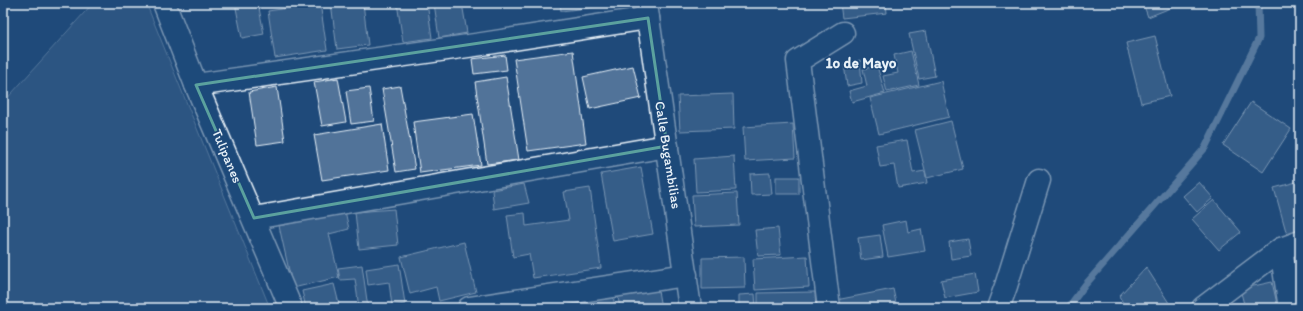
<svg xmlns="http://www.w3.org/2000/svg" width="1303" height="311" viewBox="0 0 1303 311" font-family="Itim,sans-serif">
  <style>
    .green { fill: #3c628c; stroke: #92aac2 }
    .lines { fill: none; stroke-linecap: round; stroke-linejoin: round }
    .stream { stroke: #9ab0c7; stroke-width: 7 }
    .building { fill: #517399; stroke: #e8f1f8 }
    .minor-casing { stroke: #e8f1f8; stroke-width: 25 }
    .minor { stroke: #1f4a7a; stroke-width: 22 }
    .marked { fill: none; stroke: #5ba19e; stroke-width: 3; stroke-linejoin: round }
    .labels { text-anchor: middle; dominant-baseline: central; stroke-width: 3.5; stroke-linejoin: round; paint-order: stroke }
    .street-label { font-size: 14px; fill: #e8f1f8; stroke: #1f4a7a }
    .neighbourhood-label { font-size: 15px; font-weight: bold; fill: #e8f1f8; stroke: #1f4a7a }
  </style>
  <rect width="100%" height="100%" fill="#1f4a7a"/>
  <filter id="ink" filterUnits="userSpaceOnUse"><feTurbulence type="fractalNoise" baseFrequency=".025" numOctaves="2"/><feDisplacementMap in="SourceGraphic" scale="8" xChannelSelector="R" yChannelSelector="G"/><feConvolveMatrix kernelMatrix="1 2 1 2 8 2 1 2 1" color-interpolation-filters="sRGB"/></filter>
  <g filter="url(#ink)">
    <polygon class="green" points="93,3 146,3 270,308 3,308 3,103"/>
    <g class="lines">
      <polyline class="stream" points="1068,308 1085,285 1205,148 1259,38 1258,3"/>
    </g>
    <g class="building">
      <polygon points="235,3 258,3 264,34 242,38"/>
      <polygon points="320,3 327,50 275,58 268,11"/>
      <polygon points="331,3 363,3 368,45 337,49"/>
      <polygon points="397,3 427,3 432,38 403,42"/>
      <polygon points="434,3 462,3 467,33 439,38"/>
      <polygon points="560,3 621,3 622,4 561,11"/>
      <polygon points="840,3 886,3 887,13 842,18"/>
      <polygon points="1143,3 1172,3 1173,7 1148,17"/>
      <polygon points="926,31 935,76 919,79 909,34"/>
      <polygon points="1155,36 1170,96 1141,103 1126,43"/>
      <polygon points="573,51 586,143 528,151 514,59"/>
      <polygon points="911,51 919,85 887,92 883,76 898,73 894,55"/>
      <polygon points="505,55 507,70 474,74 472,59"/>
      <polygon points="860,60 862,83 847,86 844,64"/>
      <polygon points="633,66 641,98 590,109 583,77"/>
      <polygon points="877,66 885,93 852,102 849,91 867,86 863,69"/>
      <polygon points="506,77 519,160 487,164 475,82"/>
      <polygon points="338,78 346,122 322,126 314,82"/>
      <polygon points="941,81 949,117 879,134 870,98"/>
      <polygon points="400,86 415,169 396,172 382,89"/>
      <polygon points="277,87 285,141 257,145 249,92"/>
      <polygon points="369,88 374,121 351,124 346,91"/>
      <polygon points="733,94 734,129 680,131 678,96"/>
      <polygon points="1251,102 1291,129 1263,172 1223,145"/>
      <polygon points="473,114 481,165 420,173 413,122"/>
      <polygon points="951,121 963,169 927,178 915,130"/>
      <polygon points="382,124 389,170 322,180 314,135"/>
      <polygon points="793,124 795,158 745,161 743,127"/>
      <polygon points="907,140 913,173 925,171 927,183 898,188 894,165 880,167 876,145"/>
      <polygon points="734,156 736,190 696,192 694,159"/>
      <polygon points="641,167 653,234 613,241 601,174"/>
      <polygon points="770,173 772,194 751,195 750,174"/>
      <rect x="776" y="177" width="23" height="17"/>
      <polygon points="1300,181 1300,231 1287,235 1274,188"/>
      <polygon points="1199,182 1213,198 1197,212 1183,196"/>
      <polygon points="524,184 529,203 494,209 492,190"/>
      <polygon points="590,188 601,268 533,278 529,254 513,257 507,215 525,213 526,226 569,220 564,192"/>
      <polygon points="737,193 739,225 694,227 692,195"/>
      <polygon points="1214,200 1241,232 1219,250 1192,219"/>
      <polygon points="394,209 398,245 359,249 355,212"/>
      <polygon points="345,211 349,229 329,234 339,277 293,288 279,226"/>
      <polygon points="906,220 908,232 921,229 925,251 888,257 882,225"/>
      <polygon points="778,228 781,255 758,256 755,230"/>
      <polygon points="880,235 883,257 861,260 858,238"/>
      <polygon points="968,239 971,256 951,259 949,242"/>
      <polygon points="464,242 476,292 439,301 436,287 410,294 401,257"/>
      <polygon points="807,256 809,287 755,290 753,259"/>
      <polygon points="744,257 745,288 702,289 702,258"/>
      <polygon points="399,264 405,304 392,306 389,282 368,285 366,269"/>
      <polygon points="362,265 368,308 359,308 355,279 340,280 338,268"/>
      <polygon points="1146,267 1169,303 1164,308 1126,308 1119,296"/>
      <polygon points="975,274 978,292 945,298 941,280"/>
      <polygon points="1272,282 1278,308 1245,308 1240,289"/>
      <polygon points="334,284 340,308 306,308 302,291"/>
      <polygon points="657,285 661,308 620,308 617,292"/>
      <polygon points="893,289 897,308 838,308 836,300"/>
      <polygon points="815,292 816,308 758,308 758,293"/>
      <polygon points="755,294 756,308 739,308 739,295"/>
      <polygon points="613,295 615,308 587,308 585,300"/>
    </g>
    <g class="lines">
      <g class="minor-casing">
        <g id="minor">
          <polyline points="164,3 196,85 291,308"/>
          <polyline points="646,4 690,308"/>
          <polyline points="196,85 482,44 648,18"/>
          <polyline points="254,218 667,146"/>
          <polyline points="1281,249 1290,308"/>
          <polyline points="469,308 686,275"/>
          <polyline points="829,308 798,61 843,33"/>
          <polyline points="998,308 1006,286 1039,180"/>
          <polyline points="1203,308 1281,249 1300,242"/>
        </g>
      </g>
      <use href="#minor" class="minor"/>
    </g>
  </g>
  <path d="M0 0H1303V311H0ZM648,18L667,146L254,218L196,85Z" fill="#1f4a7a" fill-opacity=".55" fill-rule="evenodd"/>
  <path class="marked" d="M648,18L667,146L254,218L196,85Z"/>
  <g class="labels">
    <g class="street-label">
      <text transform="translate(668 155) rotate(81)">Calle Bugambilias</text>
      <text transform="translate(227 156) rotate(67)">Tulipanes</text>
    </g>
    <g class="neighbourhood-label">
      <text x="861" y="63">1o de Mayo</text>
    </g>
  </g>
  <rect width="1303" height="311" fill="none" stroke="#1f4a7a" stroke-width="16"/>
  <rect x="8" y="8" width="1287" height="295" fill="none" stroke="#e8f1f8" stroke-width="1.5" filter="url(#ink)"/>
</svg>
